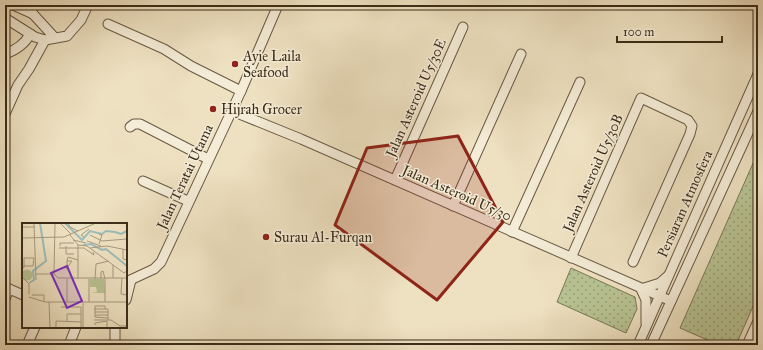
<svg xmlns="http://www.w3.org/2000/svg" width="763" height="350" viewBox="0 0 763 350" font-family="'IM FELL Great Primer',serif">
  <style>
    .grass { fill: url(#grass-dots); stroke: #7a7856 }
    .lines { fill: none; stroke-linecap: round; stroke-linejoin: round }
    .minor-casing { stroke: #685943; stroke-width: 11 }
    .minor { stroke: #f4ecd7; stroke-width: 9 }
    .marked { fill: #8f2418; fill-opacity: 0.2; stroke: #8f2418; stroke-width: 3; stroke-linejoin: round }
    .poi-dot { fill: #8f2418; stroke: #f4ecd7; stroke-width: 1.5 }
    .labels { text-anchor: middle; dominant-baseline: central; stroke-width: 3; stroke-linejoin: round; paint-order: stroke }
    .poi-label { font-size: 14px; fill: #3b2c19; stroke: #f4ecd7; text-anchor: start }
    .street-label { font-size: 14px; fill: #3b2c19; stroke: #f4ecd7 }
    .inset-river { fill: none; stroke: #9bbcb9; stroke-width: 2 }
    .inset-road { fill: none; stroke: #a6997e; stroke-width: 1 }
    .view { fill: #7b2cbf; fill-opacity: 0.15; stroke: #7b2cbf; stroke-width: 2 }
    .inset-edge { fill: none; stroke: #3b2c19; stroke-width: 2 }
  </style>
  <defs>
    <pattern id="grass-dots" width="8" height="8" patternUnits="userSpaceOnUse"><rect width="8" height="8" fill="#b8c393"/><path d="M2 2h.1M6 6h.1" fill="none" stroke="#979f77" stroke-width="1.8" stroke-linecap="round"/></pattern>
  </defs>
  <rect width="100%" height="100%" fill="#eee1c1"/>
  <filter id="stains"><feTurbulence type="fractalNoise" baseFrequency=".005" numOctaves="4"/><feColorMatrix values="0 0 0 0 .2 0 0 0 0 .09 0 0 0 0 .02 0 0 0 .5 -.17"/></filter>
  <radialGradient id="worn" r=".72"><stop offset=".6" stop-color="#630" stop-opacity="0"/><stop offset="1" stop-color="#630" stop-opacity=".3"/></radialGradient>
  <g class="grass">
    <polygon points="758,152 758,295 736,345 719,345 680,328"/>
    <polygon points="571,268 635,297 637,309 626,333 557,302"/>
  </g>
  <g class="lines">
    <g class="minor-casing">
      <g id="minor">
        <polyline points="13,5 33,14"/>
        <polyline points="29,5 33,14 55,38"/>
        <polyline points="5,18 35,37 45,40 67,36 81,20 88,5"/>
        <polyline points="108,24 164,49 191,66 241,91"/>
        <path d="M5,54C16,50 25,44 30,34"/>
        <polyline points="232,111 301,139 671,301"/>
        <polyline points="5,114 18,85 29,69 45,40"/>
        <polyline points="130,127 134,124 140,124 208,159"/>
        <polyline points="395,180 463,27"/>
        <polyline points="143,181 188,201"/>
        <polyline points="453,206 521,54"/>
        <polyline points="512,232 580,82"/>
        <polyline points="571,258 641,98 688,120 692,126 690,134 633,262"/>
        <polyline points="126,282 154,269 161,262 241,91 278,5"/>
        <polyline points="5,287 23,295"/>
        <polyline points="5,299 9,289"/>
        <polyline points="126,300 131,280"/>
        <polyline points="646,323 646,300 641,289 660,283 668,276"/>
        <polyline points="27,345 35,327"/>
        <polyline points="69,345 76,327"/>
        <polyline points="113,345 115,341 115,327"/>
        <polyline points="638,345 758,74"/>
        <polyline points="651,345 758,111"/>
        <polyline points="747,345 758,321"/>
      </g>
    </g>
    <use href="#minor" class="minor"/>
  </g>
  <path class="marked" d="M458,136L503,222L437,300L335,225L367,148Z"/>
  <g class="poi-dot">
    <circle cx="235" cy="64" r="4"/>
    <circle cx="213" cy="109" r="4"/>
    <circle cx="266" cy="237" r="4"/>
  </g>
  <g class="labels">
    <g class="poi-label">
      <text x="243" y="56">Ayie Laila<tspan x="243" dy="16">Seafood</tspan></text>
      <text x="221" y="109">Hijrah Grocer</text>
      <text x="274" y="237">Surau Al-Furqan</text>
    </g>
    <g class="street-label">
      <text transform="translate(416 98) rotate(-66)">Jalan Asteroid U5/30E</text>
      <text transform="translate(593 173) rotate(-66)">Jalan Asteroid U5/30B</text>
      <text transform="translate(185 177) rotate(-65)">Jalan Teratai Utama</text>
      <text transform="translate(457 193) rotate(24)">Jalan Asteroid U5/30</text>
      <text transform="translate(685 204) rotate(-66)">Persiaran Atmosfera</text>
    </g>
  </g>
  <g transform="translate(22 223)">
    <rect width="105" height="105" fill="#eee1c1"/>
    <path d="M68,56H82L83,70H68L75,69L74,64H68Z" fill="#b8c393"/>
    <path d="M-0.5 52a5.5 5.5 0 1 1 11 0a5.5 5.5 0 1 1-11 0Z" fill="#b8c393"/>
    <path class="inset-river" d="M43,0L60,17L68,8L80,11L84,8L93,9L99,11L105,8M61,22L69,21L80,27L84,26L105,43M7,60L12,57L11,48L24,38L18,0"/>
    <path class="inset-road" d="M33,0L32,51L36,55H105M38,0L49,11M46,0L48,4L56,8M12,1L14,57M0,4H13M48,12L56,22V56M68,12L80,18L105,16M62,14L59,12L67,6M0,15L42,14L74,0M51,17L64,20M65,18L79,23M77,21L80,12L77,11M56,22L65,23L102,50L105,48M38,23V20H52M44,23V31H52M37,25H56M56,25H62L72,32L71,29M68,25L85,23L105,27M101,26V36L105,37M45,38L46,34L56,37M0,43H11L12,35H2V45H0M44,46L50,38H45V45M14,51H32M0,54L7,61V71M91,55V42M100,55L99,71L105,72M45,56V79M67,56V79M73,56L74,41L87,38M79,56V49L81,48L83,56M83,56V79M10,72H22V79M7,74L23,79H105M27,79L28,105M39,84H59V105M72,86H86V97M83,86V83H73V94L86,95M73,89H86M73,92H86M72,97H89L98,103H105M45,99V91H59M73,102V100L85,98V105M34,105V98L59,99M61,105V80"/>
    <path class="view" d="M45,43L60,78L45,85L29,50Z"/>
    <rect width="105" height="105" class="inset-edge"/>
  </g>
  <rect width="763" height="350" fill="none" stroke="#eee1c1" stroke-width="20"/>
  <rect x="6" y="6" width="751" height="338" fill="none" stroke="#3b2c19" stroke-width="2"/>
  <rect x="10" y="10" width="743" height="330" fill="none" stroke="#3b2c19"/>
  <path d="M617 36v6h105v-6" fill="none" stroke="#3b2c19" stroke-width="2"/>
  <text x="623" y="36" font-size="12" fill="#3b2c19" stroke="#f4ecd7" stroke-width="3" paint-order="stroke">100 m</text>
  <rect width="100%" height="100%" filter="url(#stains)"/>
  <rect width="100%" height="100%" fill="url(#worn)"/>
</svg>
